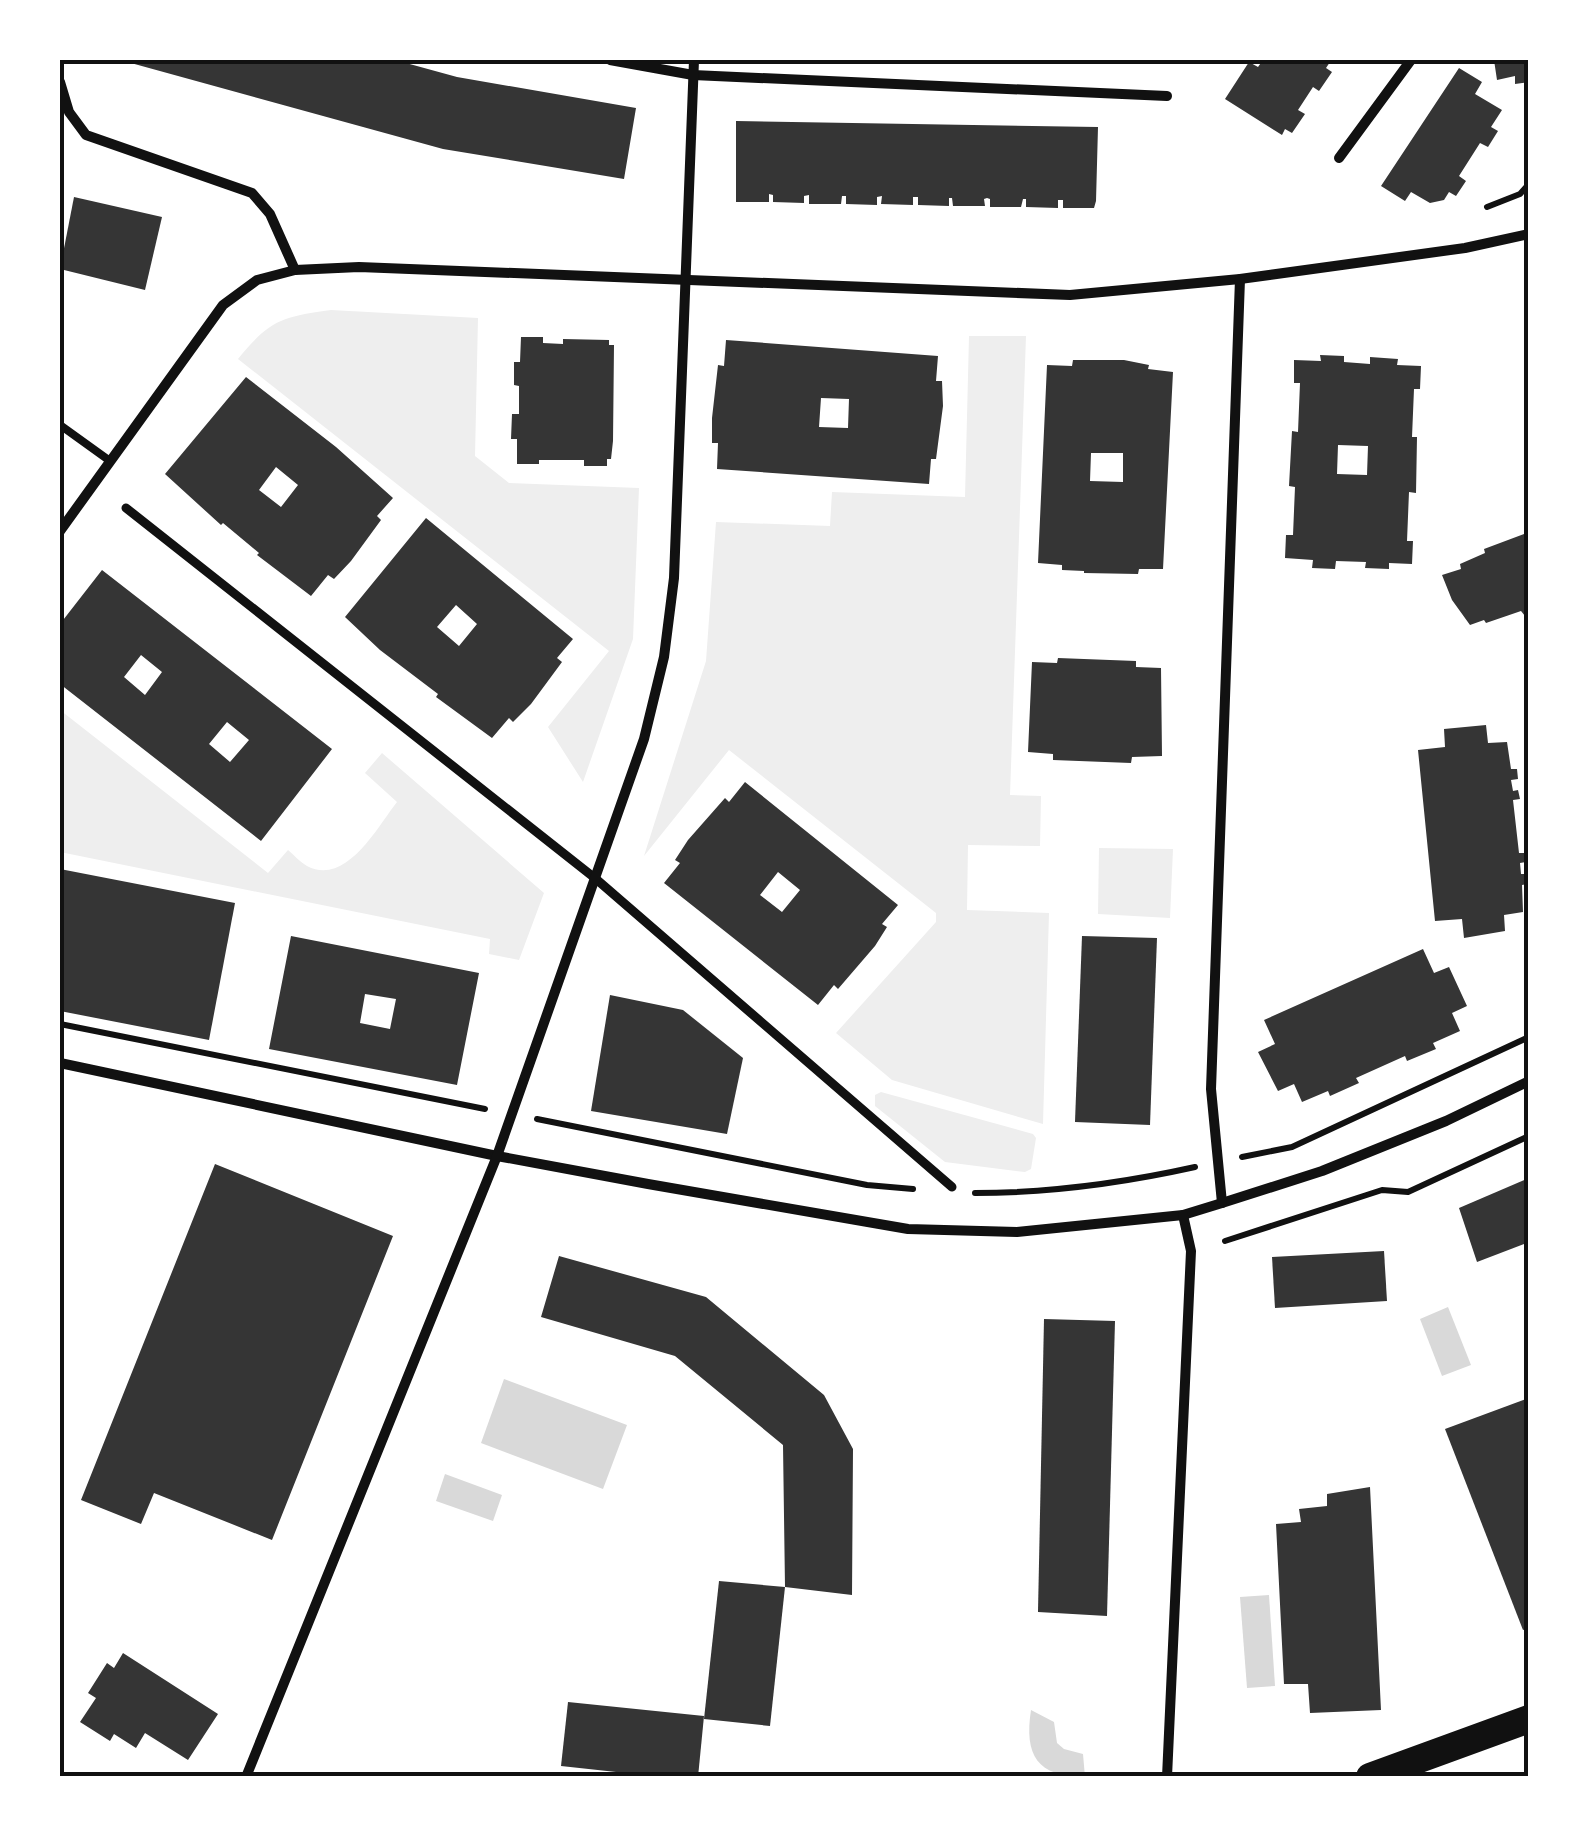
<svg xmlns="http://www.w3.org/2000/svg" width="1589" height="1837" viewBox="0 0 1589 1837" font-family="Manrope,sans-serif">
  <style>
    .green { fill: #eee }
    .water { fill: #d9d9d9 }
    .building { fill: #353535; fill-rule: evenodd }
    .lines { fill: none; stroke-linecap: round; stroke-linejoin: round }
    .path { stroke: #111; stroke-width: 6 }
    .service { stroke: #111; stroke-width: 8 }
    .pedestrian { stroke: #111; stroke-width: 9 }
    .minor { stroke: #111; stroke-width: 10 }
    .trunk { stroke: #111; stroke-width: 28 }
    .neatline { fill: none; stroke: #111; stroke-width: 4 }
  </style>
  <rect width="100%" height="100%" fill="#fff"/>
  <g class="green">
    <path d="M331,310L478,318L475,456L509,483L639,488L633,639L583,782L548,727L609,651L238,359C270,320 281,317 331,310Z"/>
    <polygon points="969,336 1026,336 1010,795 1041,796 1040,846 968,845 967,910 1049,913 1043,1124 892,1080 836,1033 936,922 936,913 729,750 644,856 706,661 716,522 830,526 832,492 965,497"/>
    <path d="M60,710L268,873L288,850C294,855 300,862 307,866C346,887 378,826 397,802L365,773L382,753L544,893L519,960L489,954L490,939L60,852Z"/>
    <polygon points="1099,848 1173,849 1170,918 1098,914"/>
    <polygon points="881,1092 1033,1134 1036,1138 1031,1169 1025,1172 945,1162 875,1106 875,1095"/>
  </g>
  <g class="water">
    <polygon points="1448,1307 1471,1365 1442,1376 1420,1319"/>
    <polygon points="504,1379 627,1425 603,1489 481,1443"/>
    <polygon points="445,1474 502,1495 493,1521 436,1501"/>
    <polygon points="1269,1595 1275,1686 1247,1688 1240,1597"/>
    <path d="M1031,1710L1054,1722L1057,1743L1064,1749L1083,1754L1085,1777C1037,1777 1024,1755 1031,1710Z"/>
  </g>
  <g class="building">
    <polygon points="120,60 395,60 457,77 636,108 624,179 443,149"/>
    <polygon points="1263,60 1330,62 1326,68 1332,72 1319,91 1313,87 1298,110 1305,114 1292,133 1285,129 1282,135 1225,99 1249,62 1258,67"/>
    <polygon points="1494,60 1529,60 1529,82 1515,84 1515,76 1497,80"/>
    <polygon points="1459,68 1482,82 1475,94 1502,110 1491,127 1498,131 1488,147 1480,143 1459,176 1466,181 1456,196 1449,192 1444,200 1430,203 1411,192 1405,201 1381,186"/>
    <polygon points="736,121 1098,127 1096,201 1094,208 1063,208 1063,200 1058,200 1058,208 1026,207 1026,199 1023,199 1021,207 990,207 990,199 987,198 984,199 985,206 953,206 952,198 949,198 949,206 918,205 918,197 913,197 913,205 881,204 882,196 877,197 877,205 846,204 846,196 842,196 841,204 809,204 809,195 804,196 804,203 773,202 773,195 769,194 769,202 736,202"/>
    <polygon points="74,197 162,217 145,290 60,269"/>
    <polygon points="521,337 543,337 543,343 563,344 563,339 609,340 609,345 614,345 613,441 611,459 607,459 607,466 584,466 584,460 539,460 539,464 517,464 517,439 511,439 512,414 519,414 519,386 514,385 514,362 520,362"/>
    <path d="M726,340L938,356L936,381H942L943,406L936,459H931L929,484L717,469L718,443H712V418L718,365L724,366ZM821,398L849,399L848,428L819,427Z"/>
    <path d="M1320,355L1344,356V362L1370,364V357L1398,359L1397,365L1421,366L1420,389H1414L1412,437H1417L1416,493L1409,492L1407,541H1413L1412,564L1389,563V569L1365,568L1366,562L1336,561L1335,569L1312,568L1313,560L1285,558L1286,535H1293L1295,487L1289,486L1292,431L1298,432L1300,383H1294V360L1321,361ZM1338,445L1368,446L1367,475L1337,474Z"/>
    <path d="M1073,360H1124L1149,365L1148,369L1173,372L1163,569H1139L1138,574L1084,573V571L1062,570V565L1038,563L1047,365L1072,366ZM1091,453H1123V482L1090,481Z"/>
    <path d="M246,377L336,447L393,498L377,516L381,520L351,561L334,579L328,575L311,596L257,555L259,553L223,523L221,525L165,474ZM276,467L298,485L281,507L259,490Z"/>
    <path d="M426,518L573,639L557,658L562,662L531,704L513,722L509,718L492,738L436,697L438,694L380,650L345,617ZM456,605L477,624L459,646L437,627Z"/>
    <polygon points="1529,532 1529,615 1525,616 1521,611 1486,623 1484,620 1470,625 1452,600 1442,575 1461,569 1460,564 1485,553 1484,549"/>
    <path d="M102,570L332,749L261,841L60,684V624ZM141,655L162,672L145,695L124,677ZM227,722L249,740L230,762L209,744Z"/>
    <polygon points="1058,658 1136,661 1136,667 1161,668 1162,756 1132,757 1131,763 1053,760 1053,754 1028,752 1032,662 1057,663"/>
    <polygon points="1486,725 1488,743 1507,742 1511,769 1517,769 1518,779 1511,780 1513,791 1518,790 1520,799 1513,800 1519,853 1525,853 1526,862 1520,863 1521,874 1526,874 1528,884 1522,885 1523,912 1504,915 1505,931 1464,938 1462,919 1435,921 1418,750 1445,747 1444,729"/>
    <path d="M745,782L898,905L882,924L887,927L875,946L838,989L834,985L818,1005L664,883L680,863L675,860L688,840L725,798L729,802ZM778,872L800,890L782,912L760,895Z"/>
    <polygon points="60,869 235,903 209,1040 60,1011"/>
    <path d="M291,936L479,973L457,1085L269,1049ZM365,994L396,999L390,1029L360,1023Z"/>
    <polygon points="1082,936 1157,938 1150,1125 1075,1122"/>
    <polygon points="1423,949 1434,973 1449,967 1467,1006 1452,1013 1460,1031 1433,1043 1436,1049 1407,1061 1405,1056 1356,1078 1359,1083 1330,1096 1328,1091 1302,1102 1294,1084 1278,1091 1258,1052 1275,1044 1264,1020"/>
    <polygon points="610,995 683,1010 743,1058 727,1134 591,1111"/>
    <polygon points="215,1164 393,1236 272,1540 154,1493 141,1524 81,1500"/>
    <polygon points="1529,1178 1529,1242 1477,1262 1459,1208"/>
    <polygon points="1384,1251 1387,1301 1275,1308 1272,1257"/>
    <polygon points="559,1256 706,1297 824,1395 853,1449 852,1595 785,1587 783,1445 675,1356 541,1317"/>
    <polygon points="1044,1319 1115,1321 1107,1616 1038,1612"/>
    <polygon points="1529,1398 1529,1628 1523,1630 1445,1429"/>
    <polygon points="1370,1487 1381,1710 1310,1713 1308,1684 1284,1684 1276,1524 1301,1522 1299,1509 1327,1506 1327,1494"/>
    <polygon points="719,1581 785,1587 770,1726 704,1719"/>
    <polygon points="123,1653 218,1714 188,1760 145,1733 136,1748 114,1734 110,1741 80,1722 96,1698 88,1693 107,1663 114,1668"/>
    <polygon points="568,1702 704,1716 698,1777 662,1777 561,1766"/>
  </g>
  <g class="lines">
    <g class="path">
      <polyline points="1487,207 1520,194 1529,184"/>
      <polyline points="60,1024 485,1109"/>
      <polyline points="537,1119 867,1185 913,1189"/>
      <polyline points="1242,1157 1292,1147 1529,1037"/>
      <path d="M975,1193C1050,1193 1123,1183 1195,1167"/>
      <polyline points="1225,1241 1382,1190 1408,1192 1529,1136"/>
    </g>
    <polyline class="service" points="60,425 110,461"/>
    <polyline class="pedestrian" points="126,508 596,879 952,1187"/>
    <g class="minor">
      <polyline points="610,60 693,75 1167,96"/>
      <polyline points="60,82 69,112 86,135 252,193 270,214 295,270"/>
      <polyline points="1339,158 1411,60"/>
      <polyline points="60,531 223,305 257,280 295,270 359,267 1070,295 1240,279 1465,248 1529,234"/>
      <polyline points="60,1063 497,1156 648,1184 908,1229 1017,1232 1183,1215 1222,1203 1322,1171 1446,1121 1529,1081"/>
      <polyline points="1222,1203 1211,1089 1240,279"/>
      <polyline points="246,1777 497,1156 644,739 664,657 674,578 694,60"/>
      <polyline points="1167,1777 1191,1251 1183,1215"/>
    </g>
    <polyline class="trunk" points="1370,1777 1529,1719"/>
  </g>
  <rect width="1589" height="1837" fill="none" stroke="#ffffff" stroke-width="125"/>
  <rect x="62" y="62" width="1464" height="1712" class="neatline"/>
</svg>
